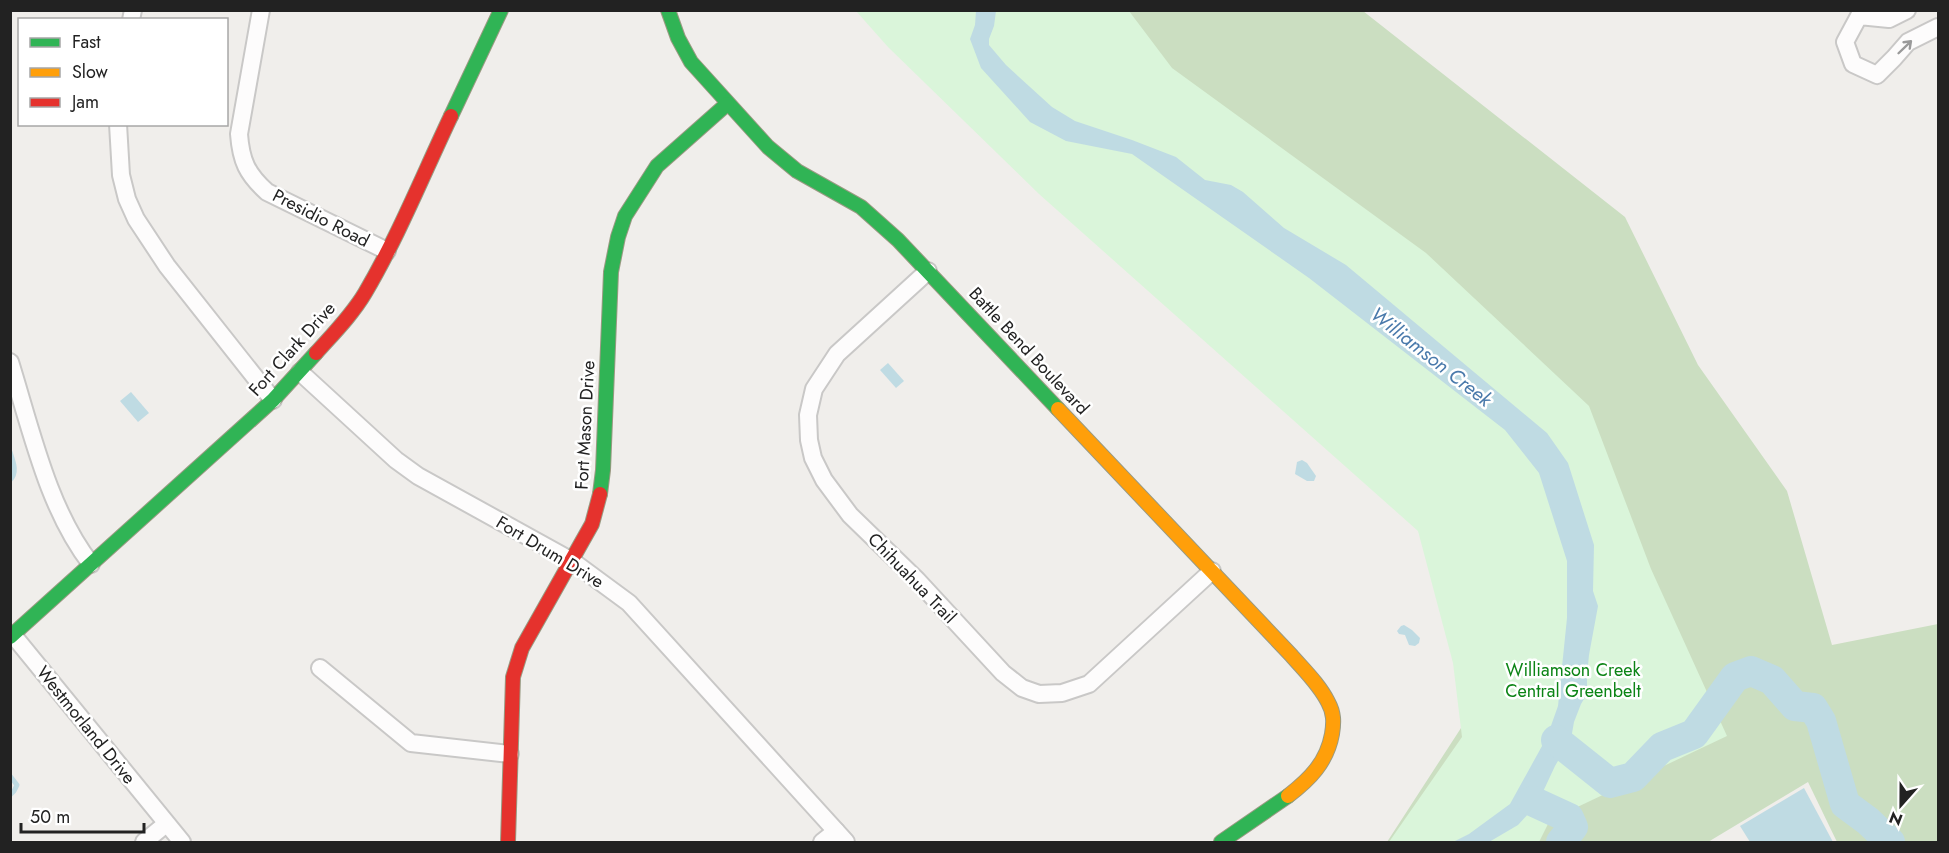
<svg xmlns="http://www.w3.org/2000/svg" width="1949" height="853" viewBox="0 0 1949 853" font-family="Jost,sans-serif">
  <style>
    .forest { fill: #cbdec1 }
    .park { fill: #daf5da }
    .water { fill: #bfdbe3 }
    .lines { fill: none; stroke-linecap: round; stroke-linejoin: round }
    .stream { stroke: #bfdbe3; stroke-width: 5 }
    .river { stroke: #bfdbe3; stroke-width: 30 }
    .street-casing { stroke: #c9c8c7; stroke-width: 20 }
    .fast-casing { stroke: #999a82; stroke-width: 16 }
    .slow-casing { stroke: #999a82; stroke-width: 16 }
    .jam-casing { stroke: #999a82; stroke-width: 16 }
    .street { stroke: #fdfcfc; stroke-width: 16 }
    .fast { stroke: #30b455; stroke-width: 14 }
    .slow { stroke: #ff9f0a; stroke-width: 14 }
    .jam { stroke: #e5322d; stroke-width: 14 }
    .oneway { stroke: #9a9a9a }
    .labels { text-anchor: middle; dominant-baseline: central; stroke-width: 5; stroke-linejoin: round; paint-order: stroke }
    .street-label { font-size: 18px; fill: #222; stroke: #fff }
    .park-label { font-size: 18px; fill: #0c8416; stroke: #fff }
    .water-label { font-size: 20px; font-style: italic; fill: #4a7aab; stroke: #fff }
  </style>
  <rect width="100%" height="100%" fill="#f0eeeb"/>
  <polygon class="forest" points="892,11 1363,11 1625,217 1698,365 1787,491 1832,645 1938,624 1938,842 1837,842 1808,782 1708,842 1387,842 1498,671 1456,482"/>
  <polygon class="park" points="856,11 1129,11 1172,68 1426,253 1589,406 1651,569 1727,736 1550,820 1539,842 1389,842 1462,737 1453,663 1418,531 1039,194 888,47"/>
  <g class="water">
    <polygon points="976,11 996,11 994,26 989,39 989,45 1006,65 1052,107 1075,121 1132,140 1176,157 1205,180 1231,185 1243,192 1284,228 1346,265 1547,433 1568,463 1594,545 1593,591 1598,606 1589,655 1587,675 1587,694 1581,704 1574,722 1571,739 1555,766 1541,796 1529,813 1518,825 1489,842 1453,842 1469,834 1510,804 1547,737 1558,706 1567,618 1567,561 1539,473 1505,430 1309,278 1132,154 1066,141 1030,122 981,68 970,39 975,25"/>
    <polygon points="888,363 904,381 896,388 880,370"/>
    <polygon points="131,392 149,413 138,422 120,401"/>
    <polygon points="1302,460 1307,463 1316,476 1314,481 1307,481 1295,474 1297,462"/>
    <polygon points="1404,625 1412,630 1420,638 1419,643 1415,646 1409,645 1405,635 1399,634 1397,631 1401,626"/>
    <polygon points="1804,788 1833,842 1750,842 1740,826"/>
  </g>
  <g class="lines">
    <g class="stream">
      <path d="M10,452C13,461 18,472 10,480"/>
      <polyline points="10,776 17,785 14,791 10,795"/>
    </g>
    <g class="river">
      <polyline points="1556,740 1610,783 1633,777 1662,747 1694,734 1735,677 1751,671 1772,680 1795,706 1813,708 1821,721 1845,804 1868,821 1890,842"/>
      <polyline points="1532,801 1569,818 1573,827 1561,842"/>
    </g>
    <g class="street-casing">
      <g id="street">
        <path d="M261,10L239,134C241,161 247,174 267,192L387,251"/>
        <polyline points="1907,10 1889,19 1859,16 1845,42 1853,64 1877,75 1894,58 1908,42 1938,27"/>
        <polyline points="131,20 133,10"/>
        <polyline points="118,124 121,175 127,199 136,219 167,266 273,400"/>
        <polyline points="928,271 837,354 814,389 808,415 809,440 813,458 824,480 850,515 917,580 1003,673 1022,688 1039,694 1062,693 1089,684 1212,571"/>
        <path d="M10,362C31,429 48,509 91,564"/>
        <polyline points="300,372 396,460 418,476 572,561 629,603 846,842"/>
        <polyline points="13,635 182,842"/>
        <polyline points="320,668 411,743 510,754"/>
        <polyline points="144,842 166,824"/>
        <polyline points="822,842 836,831"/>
      </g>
    </g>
    <g class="fast-casing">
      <g id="fast">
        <polyline points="668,10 678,38 691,62 768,147 797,171 861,207 898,240 1058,409"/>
        <polyline points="451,116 501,10"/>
        <polyline points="600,494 603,470 611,272 618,237 625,216 657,166 727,104"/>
        <polyline points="10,637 273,400 316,353"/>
        <polyline points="1221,842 1288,796"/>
      </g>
    </g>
    <g class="slow-casing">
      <path id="slow" d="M1058,409L1291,655C1304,670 1319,684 1328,702C1334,713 1334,722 1332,734C1327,762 1310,779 1288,796"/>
    </g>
    <g class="jam-casing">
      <g id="jam">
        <path d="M316,353C333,334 352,315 365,293C398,237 423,175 451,116"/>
        <polyline points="508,842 513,677 522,648 592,524 600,494"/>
      </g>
    </g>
    <use href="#street" class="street"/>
    <use href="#fast" class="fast"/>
    <use href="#slow" class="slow"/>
    <use href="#jam" class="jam"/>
  </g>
  <defs><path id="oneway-shaft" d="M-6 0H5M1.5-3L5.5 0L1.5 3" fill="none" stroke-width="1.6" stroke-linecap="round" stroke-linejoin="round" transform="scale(1.5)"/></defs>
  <use class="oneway" href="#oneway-shaft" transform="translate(1905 47) rotate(-44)"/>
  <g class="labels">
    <g class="street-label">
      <text transform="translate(321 218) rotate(27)">Presidio Road</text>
      <text transform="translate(292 349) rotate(-48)">Fort Clark Drive</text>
      <text transform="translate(1029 351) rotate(47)">Battle Bend Boulevard</text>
      <text transform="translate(585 425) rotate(-87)">Fort Mason Drive</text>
      <text transform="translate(550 552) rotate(31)">Fort Drum Drive</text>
      <text transform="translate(912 578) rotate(46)">Chihuahua Trail</text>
      <text transform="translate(86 725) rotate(51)">Westmorland Drive</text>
    </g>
    <g class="park-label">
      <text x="1573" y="670">Williamson Creek<tspan x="1573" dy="21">Central Greenbelt</tspan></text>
    </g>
    <g class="water-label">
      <text transform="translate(1431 357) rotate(38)">Williamson Creek</text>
    </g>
  </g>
  <rect width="1949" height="853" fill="none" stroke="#222222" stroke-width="24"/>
  <rect x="18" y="18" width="210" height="108" fill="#ffffff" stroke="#a7a7a7" stroke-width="1.5"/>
  <rect x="30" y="38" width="30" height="9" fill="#30b455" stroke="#a7a7a7" stroke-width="1.5"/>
  <text x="72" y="48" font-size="18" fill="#222222">Fast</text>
  <rect x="30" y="68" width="30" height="9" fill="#ff9f0a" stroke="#a7a7a7" stroke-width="1.5"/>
  <text x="72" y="78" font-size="18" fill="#222222">Slow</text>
  <rect x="30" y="98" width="30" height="9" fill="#e5322d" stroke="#a7a7a7" stroke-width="1.5"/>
  <text x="72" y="108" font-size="18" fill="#222222">Jam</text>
  <g transform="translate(1901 805) rotate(201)" stroke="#ffffff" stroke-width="4.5" paint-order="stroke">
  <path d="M0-4.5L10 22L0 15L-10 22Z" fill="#222222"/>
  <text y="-9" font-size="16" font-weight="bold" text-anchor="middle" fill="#222222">N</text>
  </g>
  <path d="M21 823v9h123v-9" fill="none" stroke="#222222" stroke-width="3"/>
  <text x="30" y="823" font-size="18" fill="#222222" stroke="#ffffff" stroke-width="4.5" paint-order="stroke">50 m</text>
</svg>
